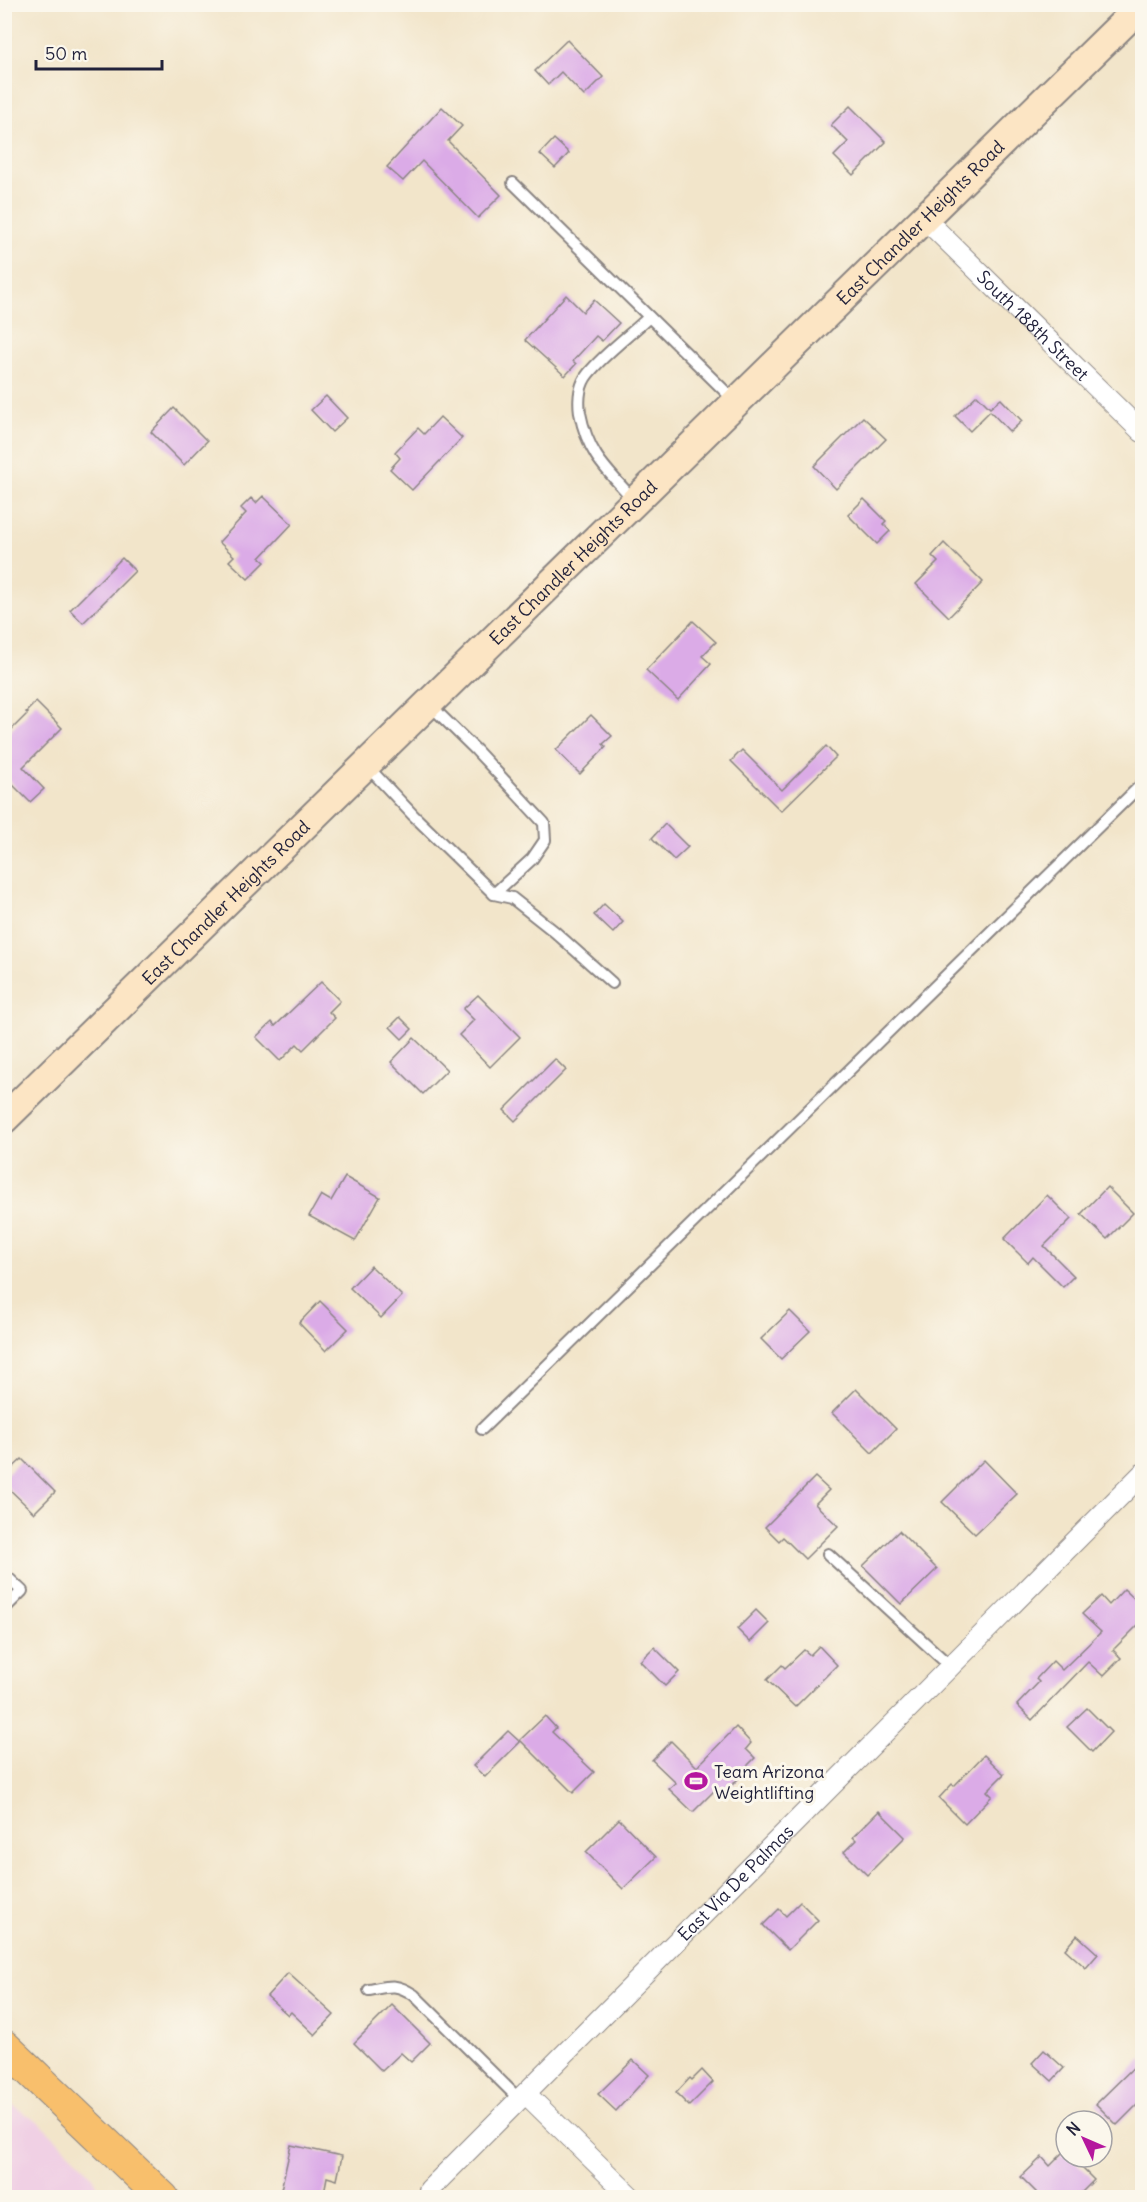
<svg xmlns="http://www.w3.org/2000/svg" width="1147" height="2202" viewBox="0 0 1147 2202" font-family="Delius,sans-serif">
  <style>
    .built { fill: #f0d0e4 }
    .building { fill: #dbabe7 }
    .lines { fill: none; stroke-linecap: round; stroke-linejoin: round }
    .service-casing { stroke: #8a8482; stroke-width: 14 }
    .minor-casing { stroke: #8a8482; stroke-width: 22 }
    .secondary-casing { stroke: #8a8482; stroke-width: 32 }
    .primary-casing { stroke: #8a8482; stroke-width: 34 }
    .service { stroke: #fff; stroke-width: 10 }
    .minor { stroke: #fff; stroke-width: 20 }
    .secondary { stroke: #fce5c4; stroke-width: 28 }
    .primary { stroke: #f8bf6c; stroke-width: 32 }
    .labels { text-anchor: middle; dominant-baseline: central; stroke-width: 6; stroke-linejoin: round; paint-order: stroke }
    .street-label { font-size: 18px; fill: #22223b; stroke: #fbf7ec }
    .poi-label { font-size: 18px; fill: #22223b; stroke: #fbf7ec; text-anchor: start }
  </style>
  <rect width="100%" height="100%" fill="#fbf7ec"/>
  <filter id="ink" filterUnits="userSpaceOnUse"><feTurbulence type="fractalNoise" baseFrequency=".0167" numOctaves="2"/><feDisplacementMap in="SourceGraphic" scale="12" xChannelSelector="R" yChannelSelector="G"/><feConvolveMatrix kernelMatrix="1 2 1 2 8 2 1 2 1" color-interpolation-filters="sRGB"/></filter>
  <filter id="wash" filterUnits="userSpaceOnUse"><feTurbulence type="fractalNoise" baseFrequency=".008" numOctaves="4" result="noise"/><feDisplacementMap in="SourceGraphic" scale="24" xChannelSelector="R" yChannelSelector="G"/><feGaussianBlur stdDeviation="1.35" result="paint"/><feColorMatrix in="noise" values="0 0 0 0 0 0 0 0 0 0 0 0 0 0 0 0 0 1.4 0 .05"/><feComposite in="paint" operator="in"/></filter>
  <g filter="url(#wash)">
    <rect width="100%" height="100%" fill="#f2e5ca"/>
    <polygon class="built" points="4,2100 41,2124 85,2167 106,2197 5,2197"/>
    <g id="blocks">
      <g class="building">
        <polygon points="567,40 603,77 584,96 561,72 548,85 535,71"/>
        <polygon points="850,106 886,142 853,175 834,156 848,142 831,125"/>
        <polygon points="442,107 462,126 448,141 501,195 478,218 422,161 403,181 387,167"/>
        <polygon points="554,139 569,153 555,168 540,154"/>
        <polygon points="566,295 583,312 594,300 619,323 602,341 596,336 573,361 576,364 565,376 525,340"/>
        <polygon points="977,395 990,408 1001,399 1022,421 1010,432 990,411 970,431 955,416"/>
        <polygon points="326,396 347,418 332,432 311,410"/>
        <polygon points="174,408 207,441 184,465 151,432"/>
        <polygon points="440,417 462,438 412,490 390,469 400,458 395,452 418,428 424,434"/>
        <polygon points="863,417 886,439 836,489 814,466"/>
        <polygon points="263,496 292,524 260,558 265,562 248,579 229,561 234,556 219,542 246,513 241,508 251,498 256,503"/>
        <polygon points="864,499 886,521 883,524 890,531 877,544 848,515"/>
        <polygon points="944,543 983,582 949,617 916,584 938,562 932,556"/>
        <polygon points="122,558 135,571 83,623 70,610"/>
        <polygon points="693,621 716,642 702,656 711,664 678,700 646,670"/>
        <polygon points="36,702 62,728 23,767 44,789 30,802 4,776 4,737 28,713 26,712"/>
        <polygon points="591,715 612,736 603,744 606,747 580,774 556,750"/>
        <polygon points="826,746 836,757 781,811 731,761 742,750 782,790"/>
        <polygon points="665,824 688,847 674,860 652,838"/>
        <polygon points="604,904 623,922 613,933 594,915"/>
        <polygon points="321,982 340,1001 329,1012 335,1018 303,1050 297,1044 280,1061 256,1037 272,1022 275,1026"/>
        <polygon points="478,995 520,1037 490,1067 459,1035 474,1020 463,1009"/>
        <polygon points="400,1017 412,1029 402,1039 390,1027"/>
        <polygon points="414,1038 447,1070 423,1094 391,1062"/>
        <polygon points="555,1059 566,1070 515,1121 504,1110"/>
        <polygon points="345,1177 380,1197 355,1241 309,1216 321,1195 331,1201"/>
        <polygon points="1107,1187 1133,1213 1107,1239 1081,1214"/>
        <polygon points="1047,1195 1071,1219 1044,1246 1074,1276 1063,1287 1033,1257 1028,1263 1004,1239"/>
        <polygon points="371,1266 402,1296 381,1318 350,1288"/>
        <polygon points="320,1301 348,1329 326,1351 299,1323"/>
        <polygon points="790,1311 810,1331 781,1359 761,1339"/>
        <polygon points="856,1389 896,1429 872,1453 832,1413"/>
        <polygon points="22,1459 55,1492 34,1513 4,1484 4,1476"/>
        <polygon points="984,1460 1017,1494 975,1534 942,1502"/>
        <polygon points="815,1477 829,1490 815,1504 838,1526 805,1559 783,1537 779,1541 765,1527"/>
        <polygon points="899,1531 937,1569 901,1604 863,1566"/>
        <polygon points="1124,1589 1143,1607 1143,1620 1113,1650 1121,1658 1103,1676 1088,1662 1032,1720 1017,1705 1039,1682 1036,1679 1053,1661 1062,1670 1101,1632 1082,1614 1101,1596 1109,1605"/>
        <polygon points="756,1610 769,1623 750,1642 737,1629"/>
        <polygon points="819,1646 837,1665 795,1707 767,1680 782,1665 785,1668 804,1650 810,1655"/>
        <polygon points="654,1647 679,1672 665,1686 640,1661"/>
        <polygon points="1087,1708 1111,1732 1092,1752 1067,1727"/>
        <polygon points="545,1716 556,1728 552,1732 594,1772 573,1793 520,1740"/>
        <polygon points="736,1727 751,1743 746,1749 755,1758 742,1771 744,1773 722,1795 716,1789 693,1812 669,1789 676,1783 652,1760 671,1741 697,1767"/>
        <polygon points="508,1731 520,1742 485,1777 473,1766"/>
        <polygon points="984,1755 1004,1774 987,1791 992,1796 965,1824 939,1798 952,1784 954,1786"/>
        <polygon points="879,1811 905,1837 867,1875 844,1852 856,1840 853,1837"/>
        <polygon points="619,1819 656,1857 623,1889 586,1852"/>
        <polygon points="800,1902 818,1920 788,1950 763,1925 779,1909 786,1916"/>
        <polygon points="1077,1935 1098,1954 1086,1968 1065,1949"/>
        <polygon points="288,1973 334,2015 315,2035 291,2012 288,2015 267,1996"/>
        <polygon points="392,2005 430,2043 411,2062 401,2053 382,2071 354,2043"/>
        <polygon points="1044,2050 1064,2068 1052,2081 1032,2063"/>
        <polygon points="1143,2058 1143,2099 1117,2125 1096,2104"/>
        <polygon points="633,2060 649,2075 616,2111 598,2094"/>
        <polygon points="702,2070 713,2082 689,2106 676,2093 690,2078 692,2080"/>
        <polygon points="291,2145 342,2156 337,2180 327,2177 323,2198 295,2198 280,2194"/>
        <polygon points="1065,2151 1066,2157 1071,2157 1094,2180 1076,2198 1042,2198 1021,2177 1042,2157 1050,2166"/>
      </g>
    </g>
  </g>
  <g filter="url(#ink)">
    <use href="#blocks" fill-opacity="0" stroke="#8a8482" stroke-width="1.5"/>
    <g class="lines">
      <g class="service-casing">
        <g id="service">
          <polyline points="513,183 736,402"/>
          <path d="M635,501C607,470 588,455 580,413C578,398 579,385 588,374C604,354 630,335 649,317"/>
          <polyline points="428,703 476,750 544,823 545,840 532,859 494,894"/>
          <polyline points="366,765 413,815 494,894 512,898 555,932 612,983"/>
          <polyline points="482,1429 1142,784"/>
          <polyline points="828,1554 951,1667"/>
          <polyline points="4,1574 22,1591 4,1609"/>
          <path d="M369,1990C390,1986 396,1983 414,1995L520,2100"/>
        </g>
      </g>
      <g class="minor-casing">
        <g id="minor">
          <path id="s1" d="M924,218L1142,432"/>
          <polyline points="526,2094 632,2198"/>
          <path id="s2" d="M429,2190L1142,1474"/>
        </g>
      </g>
      <g class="secondary-casing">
        <g id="secondary">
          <path id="s3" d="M4,1119L1142,5"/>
        </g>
      </g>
      <g class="primary-casing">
        <polyline id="primary" points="4,2046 163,2198"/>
      </g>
      <use href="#service" class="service"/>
      <use href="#minor" class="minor"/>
      <use href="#secondary" class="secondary"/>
      <use href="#primary" class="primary"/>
    </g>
  </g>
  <defs>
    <g id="stadium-bare" transform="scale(1.8)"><path d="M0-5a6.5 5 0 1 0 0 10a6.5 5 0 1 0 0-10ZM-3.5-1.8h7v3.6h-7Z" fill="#b5179e" stroke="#fbf7ec" stroke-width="2.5" paint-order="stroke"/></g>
  </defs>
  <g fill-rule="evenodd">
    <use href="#stadium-bare" x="696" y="1781"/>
  </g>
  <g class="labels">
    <g class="street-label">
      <text stroke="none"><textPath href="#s3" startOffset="1282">East Chandler Heights Road</textPath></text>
      <text stroke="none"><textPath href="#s1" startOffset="153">South 188th Street</textPath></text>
      <text stroke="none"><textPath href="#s3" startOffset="796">East Chandler Heights Road</textPath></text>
      <text stroke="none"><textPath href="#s3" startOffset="310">East Chandler Heights Road</textPath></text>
      <text stroke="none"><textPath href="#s2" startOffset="434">East Via De Palmas</textPath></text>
    </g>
    <g class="poi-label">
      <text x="714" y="1771">Team Arizona<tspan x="714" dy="21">Weightlifting</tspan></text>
    </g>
  </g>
  <rect width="1147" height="2202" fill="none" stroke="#fbf7ec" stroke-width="24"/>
  <g transform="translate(1084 2139) rotate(314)"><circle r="28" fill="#fbf7ec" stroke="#a4a2a5" stroke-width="1.5"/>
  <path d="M0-4.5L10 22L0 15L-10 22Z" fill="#b5179e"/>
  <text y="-9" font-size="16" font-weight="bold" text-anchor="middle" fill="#22223b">N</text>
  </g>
  <path d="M36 60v9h126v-9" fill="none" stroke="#22223b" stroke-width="3"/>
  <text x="45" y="60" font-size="18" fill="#22223b" stroke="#fbf7ec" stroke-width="4.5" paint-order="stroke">50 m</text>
</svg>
